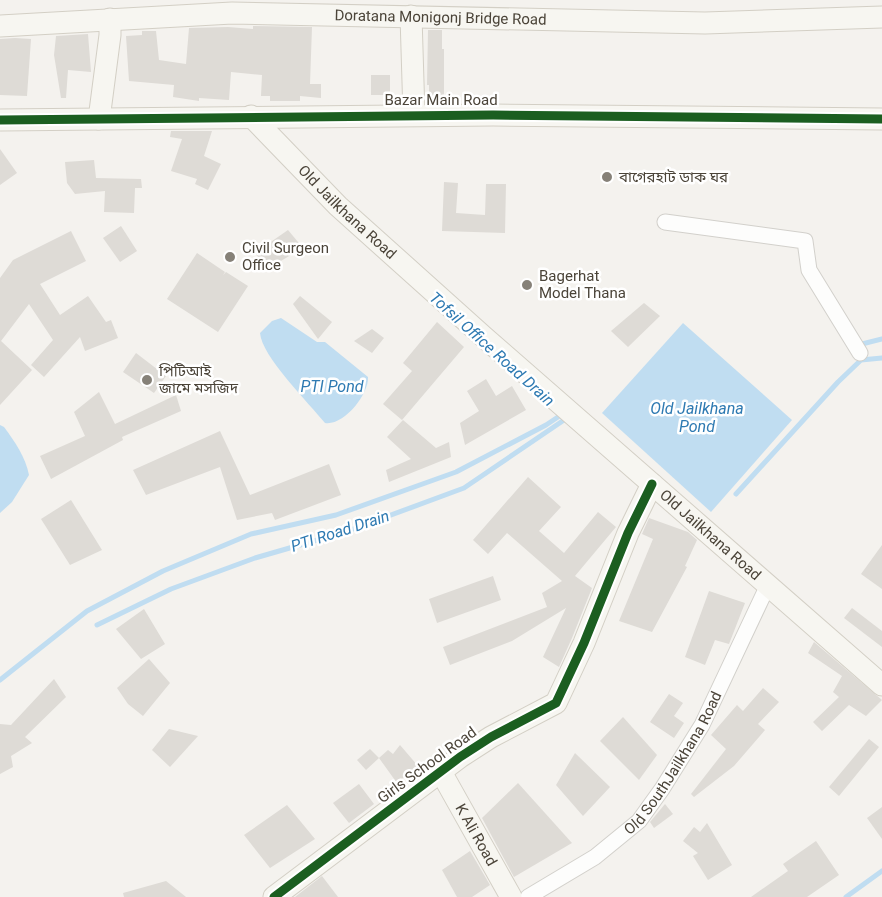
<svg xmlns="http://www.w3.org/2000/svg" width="882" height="897" viewBox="0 0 882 897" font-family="Roboto,'Noto Sans Bengali',sans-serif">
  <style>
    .water { fill: #c0ddf1 }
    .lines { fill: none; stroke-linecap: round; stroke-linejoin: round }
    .stream { stroke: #c0ddf1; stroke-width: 5 }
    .building { fill: #dedbd6 }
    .street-casing { stroke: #d2d0cb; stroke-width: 17 }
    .secondary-casing { stroke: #d3cfc5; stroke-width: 23 }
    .street { stroke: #fdfdfc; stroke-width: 15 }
    .secondary { stroke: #f7f6f1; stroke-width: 21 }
    .cycleway-casing { stroke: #fff; stroke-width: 13 }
    .cycleway { stroke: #1b5e20; stroke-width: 9 }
    .poi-dot { fill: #868178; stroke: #fff; stroke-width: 2 }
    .labels { text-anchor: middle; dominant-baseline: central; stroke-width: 5; stroke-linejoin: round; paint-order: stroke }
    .street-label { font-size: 15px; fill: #4b4439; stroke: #fff }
    .poi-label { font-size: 15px; fill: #4b4439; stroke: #fff; text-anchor: start }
    .water-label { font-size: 16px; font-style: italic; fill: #2e7ab2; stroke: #fff }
  </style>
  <rect width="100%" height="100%" fill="#f4f2ee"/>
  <g class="water">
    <path d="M281,318L317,342H325L368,377C369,394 344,426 325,423C309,403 262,357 260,333L272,321Z"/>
    <polygon points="683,323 792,420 711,512 602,413"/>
    <path d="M0,425L4,427C15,442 25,456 29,475L12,502L0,513Z"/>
  </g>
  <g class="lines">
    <g class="stream">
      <polyline points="858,345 882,339"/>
      <polyline points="736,494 838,382 861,360 882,358"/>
      <polyline points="97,625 171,589 255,558 345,532 464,488 567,418"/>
      <polyline points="0,680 87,611 163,571 251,534 336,515 456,472 546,425 564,413"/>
      <polyline points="846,897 882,871"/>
    </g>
  </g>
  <g class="building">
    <polygon points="253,26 312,27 310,84 321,84 321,98 300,96 300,101 270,101 270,96 261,96 262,75 231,72 229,100 199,98 199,101 173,97 174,85 129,81 126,36 142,35 142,31 156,31 159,60 186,64 189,28 228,27 253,29"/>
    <polygon points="428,30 442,30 442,49 444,49 444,96 429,96 429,85 427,85"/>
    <polygon points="88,34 91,72 68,70 66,98 61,98 54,55 56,36"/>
    <polygon points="15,38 31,39 27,96 0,95 0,39"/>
    <rect x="371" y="75" width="19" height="20"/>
    <polygon points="171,131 212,131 204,156 221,164 208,190 195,184 197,179 171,171 182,139 170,137"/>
    <polygon points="0,149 17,173 0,185"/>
    <polygon points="94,160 96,178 141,179 142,188 135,188 134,213 104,212 105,191 75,194 67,183 65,162"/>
    <polygon points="444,182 458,183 456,213 485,215 486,184 506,184 505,233 442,231"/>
    <polygon points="121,226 137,251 120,262 103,238"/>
    <polygon points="288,230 303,248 267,269 255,253"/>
    <polygon points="71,231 86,261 40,284 60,315 88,296 106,322 111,320 118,338 85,351 80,337 44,377 31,365 53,340 29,304 1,341 32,370 0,405 0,278 13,260"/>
    <polygon points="197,253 225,272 223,275 226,272 248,286 218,332 167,299"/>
    <polygon points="300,296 332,322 318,339 293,304"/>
    <polygon points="644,303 660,316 628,347 611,331"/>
    <polygon points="437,322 464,347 402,420 383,404 412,371 403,363"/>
    <polygon points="372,329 384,338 372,353 354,341"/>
    <polygon points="136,353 166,376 154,393 123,372"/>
    <polygon points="486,379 496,396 512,386 526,410 465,445 460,423 479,411 467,391"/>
    <polygon points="99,392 115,424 176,395 181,411 122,437 123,440 51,479 40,456 85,436 74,412"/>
    <polygon points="403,420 436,448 449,442 451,457 389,482 386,470 411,459 387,437"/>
    <polygon points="220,431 250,495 329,464 341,495 275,520 272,513 237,520 220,467 146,495 133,470"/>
    <polygon points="528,477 561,507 539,531 564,553 598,512 616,527 575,576 592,588 572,638 559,667 543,657 566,608 512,641 450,665 443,647 547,607 542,593 562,581 507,533 488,554 473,540"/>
    <polygon points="71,500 102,550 70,565 41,519"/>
    <polygon points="649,518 688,532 697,540 685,566 687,567 652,632 619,621 653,539 642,534"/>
    <polygon points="882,545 882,589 861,574"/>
    <polygon points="493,576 501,600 437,623 429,599"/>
    <polygon points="709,591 745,603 729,644 715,640 705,665 685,657"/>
    <polygon points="852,608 882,631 882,647 844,618"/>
    <polygon points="144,609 165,644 141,659 116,629"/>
    <polygon points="814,642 882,700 866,716 849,705 822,731 813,722 839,697 833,692 842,676 808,653"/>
    <polygon points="149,659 170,683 143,716 128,704 117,688"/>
    <polygon points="54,679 66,697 25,737 32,743 11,756 13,767 0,774 0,724 11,725"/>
    <polygon points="763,688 779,702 758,724 765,730 734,766 694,797 691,794 726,749 711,735 737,705 743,711"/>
    <polygon points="669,694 683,703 674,716 684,723 674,738 650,722"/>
    <polygon points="623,717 657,755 639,780 600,741"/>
    <polygon points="169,729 198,736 170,767 152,750"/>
    <polygon points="869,739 879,747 839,796 829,787"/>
    <polygon points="400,745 418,766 397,783 379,758 388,750 393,754"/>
    <polygon points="370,749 379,758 366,770 357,760"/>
    <polygon points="575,753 610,787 583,816 556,785"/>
    <polygon points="518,783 572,843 514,877 482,818"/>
    <polygon points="359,784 374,804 349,823 333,803"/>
    <polygon points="665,804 673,814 654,828 650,822"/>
    <polygon points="287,805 315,839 270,868 244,835"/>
    <polygon points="882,807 882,839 867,818"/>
    <polygon points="707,823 732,865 708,880 693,856 698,853 683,841 694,827 700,832"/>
    <polygon points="816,841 839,875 807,897 751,897 788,871 783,864"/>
    <polygon points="470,851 490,885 472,897 457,897 442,870"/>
    <polygon points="322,876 338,897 295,897"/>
    <polygon points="166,881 186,897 124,897 123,893"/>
  </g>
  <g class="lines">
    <g class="street-casing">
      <g id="street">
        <polyline points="665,222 805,241 809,270 860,353"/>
        <path id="s1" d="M528,897L595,857L639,821L662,789L702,725L768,585"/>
      </g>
    </g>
    <g class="secondary-casing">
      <g id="secondary">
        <polyline points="411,16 414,115"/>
        <path id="s2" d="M0,26L232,13L705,23L882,17"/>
        <path id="s3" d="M251,116L338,206L484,337L882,685"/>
        <polyline points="99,119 110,35 110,19"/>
        <polyline points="0,120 493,115 882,119"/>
        <path id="s4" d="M441,772L511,897"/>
        <polyline points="274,897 460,757 491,737 556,703 584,643 628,533 652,484"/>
      </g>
    </g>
    <use href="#street" class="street"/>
    <use href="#secondary" class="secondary"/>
    <g class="cycleway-casing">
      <g id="cycleway">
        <polyline points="0,120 493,115 882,119"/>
        <polyline points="274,897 460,757 491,737 556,703 584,643 628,533 652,484"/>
      </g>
    </g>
    <use href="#cycleway" class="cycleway"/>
  </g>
  <g class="poi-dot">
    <circle cx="607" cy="177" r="6"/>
    <circle cx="230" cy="257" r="6"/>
    <circle cx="527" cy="285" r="6"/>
    <circle cx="147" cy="380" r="6"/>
  </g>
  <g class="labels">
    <g class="street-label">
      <text stroke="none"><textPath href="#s2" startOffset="441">Doratana Monigonj Bridge Road</textPath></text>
      <text x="441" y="100">Bazar Main Road</text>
      <text stroke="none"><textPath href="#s3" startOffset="136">Old Jailkhana Road</textPath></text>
      <text stroke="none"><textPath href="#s3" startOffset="622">Old Jailkhana Road</textPath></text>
      <text stroke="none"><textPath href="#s1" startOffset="202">Old SouthJailkhana Road</textPath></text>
      <text transform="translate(427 765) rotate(-36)">Girls School Road</text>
      <text stroke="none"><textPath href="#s4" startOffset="72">K Ali Road</textPath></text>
    </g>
    <g class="poi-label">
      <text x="619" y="177">বাগেরহাট ডাক ঘর</text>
      <text x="242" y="248">Civil Surgeon<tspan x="242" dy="17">Office</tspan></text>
      <text x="539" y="276">Bagerhat<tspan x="539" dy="17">Model Thana</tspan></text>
      <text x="159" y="371">পিটিআই<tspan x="159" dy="17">জামে মসজিদ</tspan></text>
    </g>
    <g class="water-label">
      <text transform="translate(492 349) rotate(42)">Tofsil Office Road Drain</text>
      <text x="332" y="386">PTI Pond</text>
      <text x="697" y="408">Old Jailkhana<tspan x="697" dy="18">Pond</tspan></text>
      <text transform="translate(340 531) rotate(-18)">PTI Road Drain</text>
    </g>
  </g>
</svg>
